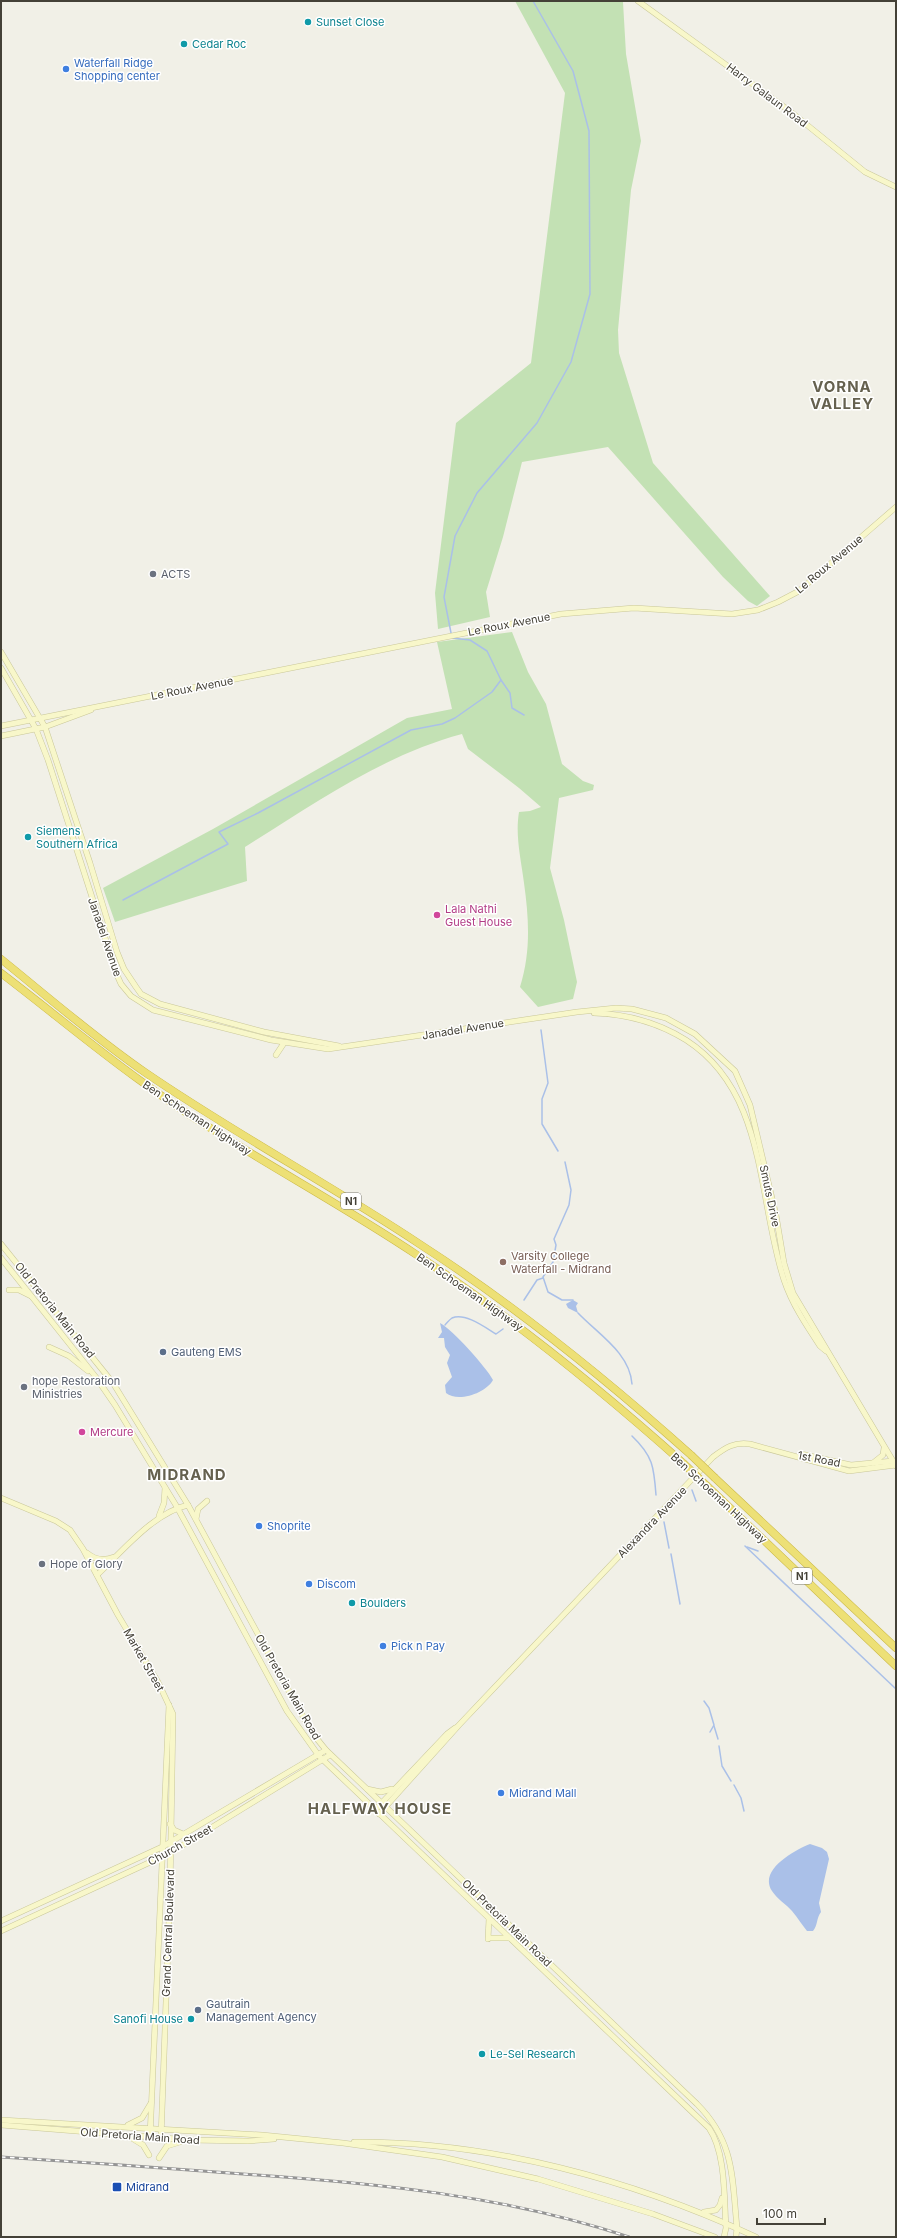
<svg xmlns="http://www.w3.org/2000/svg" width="897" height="2238" viewBox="0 0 897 2238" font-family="Inter,sans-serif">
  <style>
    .green { fill: #c3e1b4 }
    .water { fill: #aac0e8 }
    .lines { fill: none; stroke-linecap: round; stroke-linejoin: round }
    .stream { stroke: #aac0e8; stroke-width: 1.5 }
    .secondary-casing { stroke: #c9c799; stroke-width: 6 }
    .highway-casing { stroke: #cbb847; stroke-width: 8 }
    .secondary { stroke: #f8f7ca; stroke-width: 5 }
    .highway { stroke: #ede076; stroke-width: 7 }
    .rail-casing { stroke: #959595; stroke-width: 3 }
    .rail { stroke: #fff; stroke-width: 1.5; stroke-dasharray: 4.5; stroke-linecap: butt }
    .highway-bridge-casing { stroke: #cbb847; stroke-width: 8; stroke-linecap: butt }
    .highway-bridge { stroke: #ede076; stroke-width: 7 }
    .culture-dot { fill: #0f9aa8; stroke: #fff; stroke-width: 1.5 }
    .shop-dot { fill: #3f7fe0; stroke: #fff; stroke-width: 1.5 }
    .worship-dot { fill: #6b7280; stroke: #fff; stroke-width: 1.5 }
    .hotel-dot { fill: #d1479c; stroke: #fff; stroke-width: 1.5 }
    .education-dot { fill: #8d6e63; stroke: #fff; stroke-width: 1.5 }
    .service-dot { fill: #5c6f8a; stroke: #fff; stroke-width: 1.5 }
    .transit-dot { fill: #1a4fb4; stroke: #fff; stroke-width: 1.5 }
    .labels { text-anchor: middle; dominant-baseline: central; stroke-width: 3; stroke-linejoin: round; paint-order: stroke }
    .shield { fill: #fff; stroke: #7c7a73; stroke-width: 1 }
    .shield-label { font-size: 10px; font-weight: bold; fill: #444137 }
    .culture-label { font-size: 11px; fill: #0d838f; stroke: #fff; text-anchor: start }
    .shop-label { font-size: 11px; fill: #366cbe; stroke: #fff; text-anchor: start }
    .street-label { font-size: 11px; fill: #444137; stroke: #fff }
    .worship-label { font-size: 11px; fill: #5b616d; stroke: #fff; text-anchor: start }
    .hotel-label { font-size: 11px; fill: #b23c85; stroke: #fff; text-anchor: start }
    .education-label { font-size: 11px; fill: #785e54; stroke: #fff; text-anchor: start }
    .service-label { font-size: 11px; fill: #4e5e75; stroke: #fff; text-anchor: start }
    .transit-label { font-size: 11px; fill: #164399; stroke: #fff; text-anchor: start }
    .district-label { font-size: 15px; font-weight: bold; letter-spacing: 1px; fill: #65614f; stroke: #fff }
  </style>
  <rect width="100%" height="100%" fill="#f1f0e7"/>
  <g class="green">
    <polygon points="515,1 623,2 626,54 641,141 631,190 618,330 619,353 653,463 770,596 757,606 748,601 723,577 608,447 522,462 503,537 486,592 490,617 438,629 435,593 456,423 531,363 565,93"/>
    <path d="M512,632L528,672L546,704L562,764L583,781L594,785L593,790L559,798L550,868L564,920L577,982L573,999L538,1007L520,987C531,952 529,919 524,883C521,859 515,836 519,812L530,811L541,807L519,788L468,749L462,734C383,755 314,804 245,847L247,881L115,922L103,888L213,829L407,718L452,709L437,642Z"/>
  </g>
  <g class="water">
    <polygon points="573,1300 578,1303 576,1306 578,1313 568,1308 566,1304"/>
    <path d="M440,1323C452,1329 487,1368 493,1380C486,1393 458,1403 446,1393L445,1385L452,1377L447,1363L450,1355L445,1347L444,1338H438L442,1332Z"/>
    <path d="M810,1844L822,1848L827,1852L829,1859L819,1903L821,1912C816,1919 818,1925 813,1931H807C802,1925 798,1918 792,1911C786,1904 777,1899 772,1891C758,1870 795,1850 810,1844Z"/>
  </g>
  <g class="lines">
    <g class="stream">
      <polyline points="501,680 510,693 512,708 524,715"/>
      <polyline points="123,900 228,844 219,832 258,813 411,730 442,724 455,718 492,692 501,680 487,651 470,640 452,638 444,597 455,536 477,493 537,423 571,362 590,294 589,131 573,71 533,1"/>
      <polyline points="541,1030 548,1083 542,1099 542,1124 558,1151"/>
      <polyline points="565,1162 571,1190 569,1205 554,1239 556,1245 553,1262 543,1277 548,1292 562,1300 573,1300"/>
      <polyline points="524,1300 537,1280 543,1278"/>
      <path d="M578,1313C598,1334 630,1353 632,1384"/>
      <path d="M445,1325C447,1323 449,1320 452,1318C465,1312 486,1328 496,1334L503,1329"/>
      <path d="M632,1436C653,1456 654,1467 656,1495"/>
      <polyline points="692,1490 696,1501"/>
      <polyline points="664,1522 669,1548"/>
      <polyline points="745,1546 896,1689"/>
      <polyline points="747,1547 758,1551"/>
      <polyline points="671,1554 680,1604"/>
      <polyline points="704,1701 709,1708 714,1725 710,1732"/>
      <polyline points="714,1726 718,1739"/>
      <polyline points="719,1746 722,1766 731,1781"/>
      <polyline points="734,1785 741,1798 744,1811"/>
    </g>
    <g class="secondary-casing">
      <g id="secondary">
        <polyline points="638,1 791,112 865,172 896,187"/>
        <polyline points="1,652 45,727 90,863 117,952 124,969 136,987 141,994 160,1004 264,1032 339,1046"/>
        <polyline points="1,668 36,729 48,760 117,975 121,984 131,996 153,1010 271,1040 328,1049 577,1012 616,1008 632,1009 666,1018 695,1034 735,1071 750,1105 776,1215 784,1263 793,1293 896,1466"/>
        <polyline points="1,726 561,614 634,608 732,614 758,610 778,602 799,591 896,507"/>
        <polyline points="1,736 45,727 91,710"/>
        <path d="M594,1013C627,1014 657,1022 686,1040C767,1092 757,1197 784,1280C792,1304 806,1325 820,1346L826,1351"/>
        <polyline points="276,1055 284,1043"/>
        <path d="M1,1244L113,1383L188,1505L291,1695L313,1734L326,1750L697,2104C735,2142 732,2178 737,2228L736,2237"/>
        <path d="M1,1258L95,1376L115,1405L177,1507L287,1711L319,1756L709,2128C726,2153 724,2198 726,2228L724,2237"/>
        <polyline points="9,1290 19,1290 31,1296"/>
        <polyline points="49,1347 69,1356 88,1371"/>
        <polyline points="801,1454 851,1465 893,1461"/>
        <polyline points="873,1463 883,1455 884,1448"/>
        <polyline points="1,1498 56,1521 70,1530 83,1549 118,1615 158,1682 173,1714 170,1892 161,2138"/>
        <polyline points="159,1516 164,1503 165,1488"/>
        <polyline points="196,1519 198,1509 207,1501"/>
        <path d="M87,1553C95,1560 104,1561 114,1557"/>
        <path d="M97,1575C123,1551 153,1513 188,1505"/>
        <polyline points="367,1789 381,1792 392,1789"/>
        <polyline points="375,1810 447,1734 455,1728"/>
        <path d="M379,1814L459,1725L713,1457C726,1447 734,1442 750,1444L849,1471L896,1465"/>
        <polyline points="170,1824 174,1830 183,1834"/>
        <polyline points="1,1921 162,1847 326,1750"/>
        <polyline points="1,1931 170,1853 330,1755"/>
        <polyline points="489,1938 508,1938"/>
        <polyline points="488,1939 489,1919"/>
        <polyline points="1,2120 262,2135 343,2143 442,2157 538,2179 653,2214 715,2237"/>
        <polyline points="1,2125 189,2140 248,2141 274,2139"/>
        <polyline points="128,2125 142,2118 151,2103"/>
        <polyline points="130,2137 143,2145 149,2155"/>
        <polyline points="150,2137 169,1705"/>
        <path d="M354,2142C491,2141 633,2180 756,2237"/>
        <polyline points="159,2158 167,2146 180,2142"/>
        <polyline points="704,2212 716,2210 720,2205 722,2198"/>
      </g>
    </g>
    <g class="highway-casing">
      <g id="highway">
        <path d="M1,959C48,997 95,1038 146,1073C235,1134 331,1185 421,1245C517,1307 606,1379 691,1455"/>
        <path d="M1,973C47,1008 91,1045 138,1079C226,1144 326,1194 417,1255C511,1317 599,1388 683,1463"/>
        <polyline points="715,1478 896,1648"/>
        <polyline points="707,1486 896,1666"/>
      </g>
    </g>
    <use href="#secondary" class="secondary"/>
    <use href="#highway" class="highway"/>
    <g class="rail-casing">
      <path id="rail" d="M1,2157C82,2162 162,2168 243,2174C373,2183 504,2195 629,2237"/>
    </g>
    <use href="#rail" class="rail"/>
    <g class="highway-bridge-casing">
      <g id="highway-bridge">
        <polyline points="691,1455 715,1478"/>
        <polyline points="683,1463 707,1486"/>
      </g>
    </g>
    <use href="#highway-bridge" class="highway-bridge"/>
  </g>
  <g class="culture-dot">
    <circle cx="308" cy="22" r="4"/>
    <circle cx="184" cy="44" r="4"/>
    <circle cx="28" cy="837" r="4"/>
    <circle cx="352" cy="1603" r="4"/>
    <circle cx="191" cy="2019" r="4"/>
    <circle cx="482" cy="2054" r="4"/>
  </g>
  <g class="shop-dot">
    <circle cx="66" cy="69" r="4"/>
    <circle cx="259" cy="1526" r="4"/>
    <circle cx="309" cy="1584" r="4"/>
    <circle cx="383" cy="1646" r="4"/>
    <circle cx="501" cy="1793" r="4"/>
  </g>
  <g class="worship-dot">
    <circle cx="153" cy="574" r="4"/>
    <circle cx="24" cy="1387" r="4"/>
    <circle cx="42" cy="1564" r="4"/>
  </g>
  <g class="hotel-dot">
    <circle cx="437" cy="915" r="4"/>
    <circle cx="82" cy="1432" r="4"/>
  </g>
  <circle class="education-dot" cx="503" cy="1262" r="4"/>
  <g class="service-dot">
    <circle cx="163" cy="1352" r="4"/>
    <circle cx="198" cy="2010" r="4"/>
  </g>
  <rect class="transit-dot" x="112" y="2182" width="10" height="10" rx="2"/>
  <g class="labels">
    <g class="shield">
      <rect x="341" y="1193" width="20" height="16" rx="3"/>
      <rect x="792" y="1568" width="20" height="16" rx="3"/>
    </g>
    <g class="shield-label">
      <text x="351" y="1201">N1</text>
      <text x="802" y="1576">N1</text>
    </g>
    <g class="culture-label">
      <text x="316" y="22">Sunset Close</text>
      <text x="192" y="44">Cedar Roc</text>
      <text x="36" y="831">Siemens<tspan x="36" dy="13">Southern Africa</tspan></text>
      <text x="360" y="1603">Boulders</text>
      <text x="183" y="2019" text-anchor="end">Sanofi House</text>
      <text x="490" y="2054">Le-Sel Research</text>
    </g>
    <g class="shop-label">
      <text x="74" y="63">Waterfall Ridge<tspan x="74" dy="13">Shopping center</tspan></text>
      <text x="267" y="1526">Shoprite</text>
      <text x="317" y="1584">Discom</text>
      <text x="391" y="1646">Pick n Pay</text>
      <text x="509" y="1793">Midrand Mall</text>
    </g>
    <g class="street-label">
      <text transform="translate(767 95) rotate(37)">Harry Galaun Road</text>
      <text transform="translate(829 564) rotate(-40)">Le Roux Avenue</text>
      <text transform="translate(509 624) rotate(-11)">Le Roux Avenue</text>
      <text transform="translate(192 688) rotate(-11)">Le Roux Avenue</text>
      <text transform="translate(105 937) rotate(71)">Janadel Avenue</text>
      <text transform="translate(463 1029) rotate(-9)">Janadel Avenue</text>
      <text transform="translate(197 1118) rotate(33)">Ben Schoeman Highway</text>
      <text transform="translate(770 1196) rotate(78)">Smuts Drive</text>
      <text transform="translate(470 1292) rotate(35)">Ben Schoeman Highway</text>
      <text transform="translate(55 1310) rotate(51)">Old Pretoria Main Road</text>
      <text transform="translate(819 1459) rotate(11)">1st Road</text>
      <text transform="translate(719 1498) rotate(43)">Ben Schoeman Highway</text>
      <text transform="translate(652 1522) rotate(-46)">Alexandra Avenue</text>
      <text transform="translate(144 1660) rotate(60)">Market Street</text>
      <text transform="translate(288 1687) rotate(60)">Old Pretoria Main Road</text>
      <text transform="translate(180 1845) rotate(-29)">Church Street</text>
      <text transform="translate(507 1923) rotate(44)">Old Pretoria Main Road</text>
      <text transform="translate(168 1933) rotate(-88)">Grand Central Boulevard</text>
      <text transform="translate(140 2136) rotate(4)">Old Pretoria Main Road</text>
    </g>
    <g class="worship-label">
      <text x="161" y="574">ACTS</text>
      <text x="32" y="1381">hope Restoration<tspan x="32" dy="13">Ministries</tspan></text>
      <text x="50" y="1564">Hope of Glory</text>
    </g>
    <g class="hotel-label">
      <text x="445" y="909">Lala Nathi<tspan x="445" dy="13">Guest House</tspan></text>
      <text x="90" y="1432">Mercure</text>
    </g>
    <g class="education-label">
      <text x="511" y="1256">Varsity College<tspan x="511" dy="13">Waterfall - Midrand</tspan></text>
    </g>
    <g class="service-label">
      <text x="171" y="1352">Gauteng EMS</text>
      <text x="206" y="2004">Gautrain<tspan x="206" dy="13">Management Agency</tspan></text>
    </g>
    <g class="transit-label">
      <text x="126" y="2187">Midrand</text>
    </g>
    <g class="district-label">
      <text x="842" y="386">VORNA<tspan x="842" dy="17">VALLEY</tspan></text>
      <text x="187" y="1474">MIDRAND</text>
      <text x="380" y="1808">HALFWAY HOUSE</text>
    </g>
  </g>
  <rect width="897" height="2238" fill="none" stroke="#444137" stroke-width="4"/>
  <path d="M757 2218v6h68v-6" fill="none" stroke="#444137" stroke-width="2"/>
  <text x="763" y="2218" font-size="12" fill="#444137" stroke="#ffffff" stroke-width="3" paint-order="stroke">100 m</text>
</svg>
